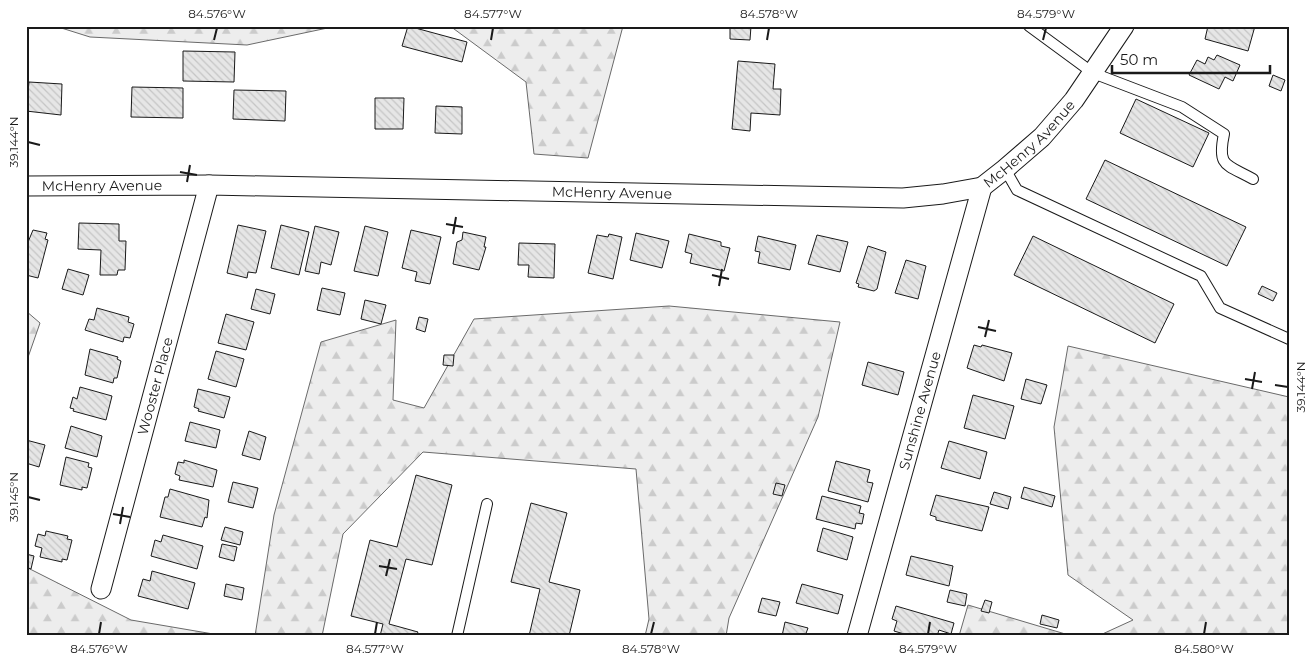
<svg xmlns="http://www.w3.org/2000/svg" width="1315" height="662" viewBox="0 0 1315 662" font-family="Montserrat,sans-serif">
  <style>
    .forest { fill: url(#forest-firs); stroke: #6a6a6a }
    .building { fill: url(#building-back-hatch); stroke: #1a1a1a }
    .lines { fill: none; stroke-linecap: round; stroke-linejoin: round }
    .lane-casing { stroke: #1a1a1a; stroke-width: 12 }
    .street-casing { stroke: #1a1a1a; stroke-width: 21 }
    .lane { stroke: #fff; stroke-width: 10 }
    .street { stroke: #fff; stroke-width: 19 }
    .ticks { fill: none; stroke: #1a1a1a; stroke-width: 2 }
    .labels { text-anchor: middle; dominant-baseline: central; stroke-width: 4; stroke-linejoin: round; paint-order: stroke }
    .street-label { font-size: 14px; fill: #1a1a1a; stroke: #fff }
    .neatline { fill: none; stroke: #1a1a1a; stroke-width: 2 }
    .ticks-label { font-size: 12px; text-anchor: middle; fill: #1a1a1a }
  </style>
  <defs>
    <pattern id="forest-firs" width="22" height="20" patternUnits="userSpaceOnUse" patternTransform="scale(1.25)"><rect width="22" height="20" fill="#ededed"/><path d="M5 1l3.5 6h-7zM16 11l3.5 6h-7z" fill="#cbcbcb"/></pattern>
    <pattern id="building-back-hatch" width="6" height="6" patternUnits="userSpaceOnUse" patternTransform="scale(1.25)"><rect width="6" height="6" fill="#e6e6e6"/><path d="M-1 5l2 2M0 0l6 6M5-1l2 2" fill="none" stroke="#c5c5c5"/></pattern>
  </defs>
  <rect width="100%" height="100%" fill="#fff"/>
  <g class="forest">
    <polygon points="55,26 337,26 247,45 90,37"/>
    <polygon points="450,26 623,26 588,158 534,154 526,82"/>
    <polygon points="669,306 840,322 818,417 729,618 726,636 645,636 649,619 636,469 423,452 343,534 322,636 255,636 274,515 321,342 396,320 393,400 424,408 474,319"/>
    <polygon points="26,311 40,323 26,363"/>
    <polygon points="1068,346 1289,397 1289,636 1098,636 1133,620 1068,575 1054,427"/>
    <polygon points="26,567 131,620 225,636 26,636"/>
    <polygon points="968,605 1072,636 959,636"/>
  </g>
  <g class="building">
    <polygon points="408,26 467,42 462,62 402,46"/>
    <polygon points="730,26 751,26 750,40 730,39"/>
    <polygon points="1208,26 1255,26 1248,51 1205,39"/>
    <polygon points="183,51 235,52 234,82 183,81"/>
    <polygon points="1217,55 1240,65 1233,81 1225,77 1219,89 1189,75 1197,60 1205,64 1208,57 1214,60"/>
    <polygon points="738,61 775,64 773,89 781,89 780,115 751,113 750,131 732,129"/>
    <polygon points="1273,75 1285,80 1281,91 1269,86"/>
    <polygon points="29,82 62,84 61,115 26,111"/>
    <polygon points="132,87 183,88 183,118 131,117"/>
    <polygon points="234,90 286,91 285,121 233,119"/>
    <polygon points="375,98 404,98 403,129 375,129"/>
    <polygon points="1136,99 1209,133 1193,167 1120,133"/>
    <polygon points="436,106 462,107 462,134 435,133"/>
    <polygon points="1105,160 1246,227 1227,266 1086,199"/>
    <polygon points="79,223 119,224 119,241 126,241 125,270 118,270 117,275 100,275 101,250 78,249"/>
    <polygon points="238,225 266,231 256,273 248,272 247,278 227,273"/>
    <polygon points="281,225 309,232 299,275 271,268"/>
    <polygon points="315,226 339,232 331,265 321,262 319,274 305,271"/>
    <polygon points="365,226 388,232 378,276 354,271"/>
    <polygon points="33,230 47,233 45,239 48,240 38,278 26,275 26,247"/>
    <polygon points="411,230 441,237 430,284 415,281 417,272 402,268"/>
    <polygon points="463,232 486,237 484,247 486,247 479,270 453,264 457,242 462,240"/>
    <polygon points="636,233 669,241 662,268 630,260"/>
    <polygon points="609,234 622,237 613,279 588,273 597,235 608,237"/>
    <polygon points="689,234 721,242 721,246 730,248 724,271 690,263 692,254 685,252"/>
    <polygon points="817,235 848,242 840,272 808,264"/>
    <polygon points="758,236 796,245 790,270 758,263 760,252 755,251"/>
    <polygon points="1033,236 1174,304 1155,343 1014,275"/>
    <polygon points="519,243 555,244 554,278 528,277 529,265 518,265"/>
    <polygon points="868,246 886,252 877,289 874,291 858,287 859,284 856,283"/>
    <polygon points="906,260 926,266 918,299 895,293"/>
    <polygon points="68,269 89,275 83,295 62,289"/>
    <polygon points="1262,286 1277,293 1273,301 1258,294"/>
    <polygon points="322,288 345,293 340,315 317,310"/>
    <polygon points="256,289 275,294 270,314 251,309"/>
    <polygon points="365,300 386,305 381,324 361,319"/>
    <polygon points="97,308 129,317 128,322 134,324 130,338 124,337 123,342 85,330 89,319 94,320"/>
    <polygon points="226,314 254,322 246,350 218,343"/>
    <polygon points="419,317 428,319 425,332 416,329"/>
    <polygon points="974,345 981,347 982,345 1012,353 1004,381 967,368"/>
    <polygon points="90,349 118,357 117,359 121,361 117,378 114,378 113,383 85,375"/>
    <polygon points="216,351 244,359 236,387 208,379"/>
    <polygon points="444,355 454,355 453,366 443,365"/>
    <polygon points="868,362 904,372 898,395 862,385"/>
    <polygon points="1026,379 1047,385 1041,404 1021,399"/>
    <polygon points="80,387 112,396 106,420 73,411 74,409 70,408 73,397 77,399"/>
    <polygon points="198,389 230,397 224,418 198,411 199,409 194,407"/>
    <polygon points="973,395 1014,406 1005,439 964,428"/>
    <polygon points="190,422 220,430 216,448 185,441"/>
    <polygon points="71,426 102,436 97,457 65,448"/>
    <polygon points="249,431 266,437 260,460 242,455"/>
    <polygon points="26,440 45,445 39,467 26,463"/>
    <polygon points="949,441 987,452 980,479 941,468"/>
    <polygon points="66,457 89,463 88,467 92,468 87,488 82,487 82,490 60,485"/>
    <polygon points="184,460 217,470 213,487 179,480 180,476 175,474 178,462 184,463"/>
    <polygon points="836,461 870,470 867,482 873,483 868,502 828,491"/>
    <polygon points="416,475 452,485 432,565 406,559 389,624 418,632 416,636 380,636 383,624 351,616 370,540 397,547"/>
    <polygon points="233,482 258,488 253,508 228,502"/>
    <polygon points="776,483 785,485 782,496 773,494"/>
    <polygon points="1024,487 1055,496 1052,507 1021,498"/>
    <polygon points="170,489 209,500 207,518 205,517 202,527 160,517 165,497 168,497"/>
    <polygon points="994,492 1011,497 1008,509 990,504"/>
    <polygon points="936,495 989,507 982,531 936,520 936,517 930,515"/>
    <polygon points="822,496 861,506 859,513 864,514 862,524 856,523 855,529 816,519"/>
    <polygon points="531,503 567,513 549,582 580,590 569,636 529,636 540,589 511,582"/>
    <polygon points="225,527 243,532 240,545 221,540"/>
    <polygon points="823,528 853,537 847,560 817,551"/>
    <polygon points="46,531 68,536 67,539 72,540 67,560 62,559 62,562 40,557 42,548 35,546 38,534 45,536"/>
    <polygon points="163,535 203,546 197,569 151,556 155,540 161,542"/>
    <polygon points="222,544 237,547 234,561 219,557"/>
    <polygon points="26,554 34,556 31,569 26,567"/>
    <polygon points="911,556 953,566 949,586 906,575"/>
    <polygon points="152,571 195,583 188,609 138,596 143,579 150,581"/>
    <polygon points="226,584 244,588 242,600 224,596"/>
    <polygon points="802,584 843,595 838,614 796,603"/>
    <polygon points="950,590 967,594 965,606 947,602"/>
    <polygon points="762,598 780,602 776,616 758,612"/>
    <polygon points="985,600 992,602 989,613 981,611"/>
    <polygon points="896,606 954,623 951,634 939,630 937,636 911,636 894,631 897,621 892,619"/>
    <polygon points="1042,615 1059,620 1057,628 1040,624"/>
    <polygon points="785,622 808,628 805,636 782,636"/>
  </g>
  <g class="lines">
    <g class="lane-casing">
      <g id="lane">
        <path d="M1029,26L1093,73L1182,107L1224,134C1217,167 1226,164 1253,179"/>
        <polyline points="1005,169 1017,190 1201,276 1220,308 1289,339"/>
        <polyline points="457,636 487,504"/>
      </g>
    </g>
    <g class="street-casing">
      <g id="street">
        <path id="s1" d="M26,186L209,185L903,198L943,194L982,187L1005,169L1042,137L1074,100L1124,26"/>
        <path id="s2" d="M101,589L209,185"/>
        <path id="s3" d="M857,636L982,187"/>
      </g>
    </g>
    <use href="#lane" class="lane"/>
    <use href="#street" class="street"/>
  </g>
  <path class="ticks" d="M214,40L217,28M491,40L493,28M767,40L769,28M1043,40L1046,28M28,142L40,145M180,172L197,175M187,182L190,165M446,224L463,227M453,234L456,217M712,275L729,279M719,286L722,269M978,327L996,331M985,337L989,320M1245,379L1262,382M1275,385L1288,387M1252,389L1255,372M28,497L40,500M113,514L130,517M120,524L123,507M379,566L397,569M386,576L390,559M99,634L101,622M375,634L377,622M651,634L654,622M928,634L930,622M1204,634L1206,622"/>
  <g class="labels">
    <g class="street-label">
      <text stroke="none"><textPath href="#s1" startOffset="1021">McHenry Avenue</textPath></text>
      <text stroke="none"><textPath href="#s1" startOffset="76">McHenry Avenue</textPath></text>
      <text stroke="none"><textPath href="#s1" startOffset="586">McHenry Avenue</textPath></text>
      <text stroke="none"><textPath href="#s2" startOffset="210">Wooster Place</textPath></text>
      <text stroke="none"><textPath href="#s3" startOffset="234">Sunshine Avenue</textPath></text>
    </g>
  </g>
  <rect width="1315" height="662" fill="none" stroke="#ffffff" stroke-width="55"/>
  <path d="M1112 65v8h158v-8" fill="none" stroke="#1a1a1a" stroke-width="2.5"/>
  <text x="1120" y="65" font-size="15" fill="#1a1a1a" stroke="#ffffff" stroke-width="4" paint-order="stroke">50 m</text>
  <rect x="28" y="28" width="1260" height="606" class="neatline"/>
  <g class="ticks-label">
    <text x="217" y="18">84.576°W</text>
    <text x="493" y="18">84.577°W</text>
    <text x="769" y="18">84.578°W</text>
    <text x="1046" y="18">84.579°W</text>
    <text transform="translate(14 142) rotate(-90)" y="4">39.144°N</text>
    <text transform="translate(1301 387) rotate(-90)" y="4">39.144°N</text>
    <text transform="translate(14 497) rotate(-90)" y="4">39.145°N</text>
    <text x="99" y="653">84.576°W</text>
    <text x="375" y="653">84.577°W</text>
    <text x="651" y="653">84.578°W</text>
    <text x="928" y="653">84.579°W</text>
    <text x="1204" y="653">84.580°W</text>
  </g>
</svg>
